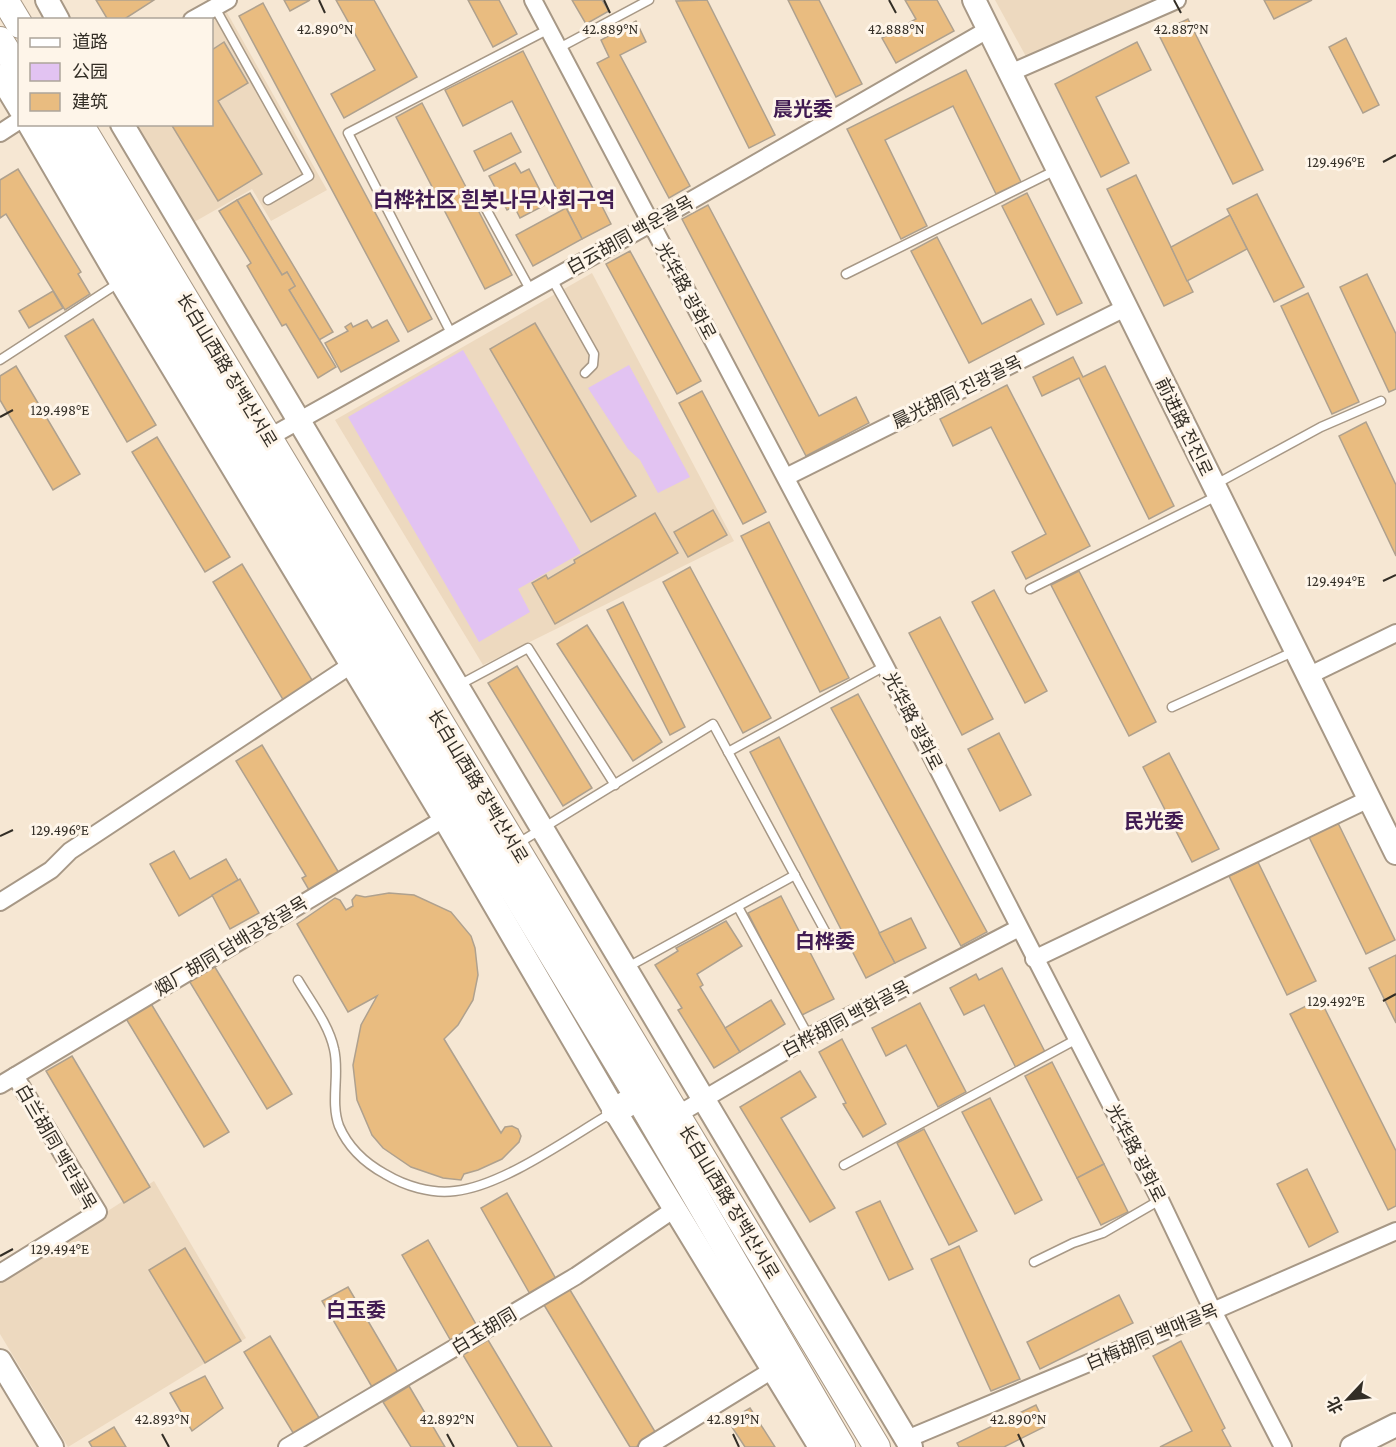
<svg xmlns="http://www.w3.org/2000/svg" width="1396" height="1447" viewBox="0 0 1396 1447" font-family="'Crimson Pro','Noto Sans SC','Noto Sans KR',serif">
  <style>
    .built { fill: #edd9bf }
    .green { fill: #e2c3f2 }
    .building { fill: #e9bc80; stroke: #afa18e; stroke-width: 1.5 }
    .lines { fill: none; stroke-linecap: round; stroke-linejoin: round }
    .lane-casing { stroke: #a79886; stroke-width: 11 }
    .street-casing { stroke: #a79886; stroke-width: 20 }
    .secondary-casing { stroke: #a79886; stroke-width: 26 }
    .primary-casing { stroke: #a79886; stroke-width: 28 }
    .lane { stroke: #fff; stroke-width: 8 }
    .street { stroke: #fff; stroke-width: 16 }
    .secondary { stroke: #fff; stroke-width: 22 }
    .primary { stroke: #fff; stroke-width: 26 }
    .ticks { fill: none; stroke: #332e26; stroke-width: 2 }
    .labels { text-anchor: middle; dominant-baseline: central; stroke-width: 6; stroke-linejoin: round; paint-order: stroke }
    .street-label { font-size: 18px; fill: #332e26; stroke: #fef5e9 }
    .neighbourhood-label { font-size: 20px; font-weight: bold; fill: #411b52; stroke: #fef5e9 }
    .quarter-label { font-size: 21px; font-weight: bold; fill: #411b52; stroke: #fef5e9 }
    .ticks-label { font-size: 15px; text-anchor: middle; fill: #332e26; stroke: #fef5e9; stroke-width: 6; stroke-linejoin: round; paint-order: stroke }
  </style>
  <rect width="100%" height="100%" fill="#f6e7d3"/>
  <g class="built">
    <polygon points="995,0 1162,0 1029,62"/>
    <polygon points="225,9 327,190 271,221 252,189 189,225 129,125 212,124 212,20 207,19"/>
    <polygon points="592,273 734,541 483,665 335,420"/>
    <polygon points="154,1181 246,1338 68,1447 0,1334 0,1281"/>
  </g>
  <g class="green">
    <polygon points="463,350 581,553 518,589 530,612 479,642 348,417"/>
    <polygon points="629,365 690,477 658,493 640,460 628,449 588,388"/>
  </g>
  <g class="building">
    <polygon points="96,0 154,0 123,20 108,20"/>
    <polygon points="284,0 310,0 290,11"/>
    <polygon points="336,0 374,0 417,77 344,118 331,94 375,70"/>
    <polygon points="468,0 499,0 517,34 493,47"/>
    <polygon points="572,0 602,0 609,11 586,24"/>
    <polygon points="707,0 775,135 749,148 676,1"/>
    <polygon points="788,0 819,0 862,84 836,97"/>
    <polygon points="905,0 937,0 954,31 896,63 882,38 916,19"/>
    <polygon points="1264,0 1312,0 1274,19"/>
    <polygon points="263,3 432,319 408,332 239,16"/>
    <polygon points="1188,19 1263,170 1233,184 1158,33"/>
    <polygon points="636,21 646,42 620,55 690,186 669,198 597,63 609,57 601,40"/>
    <polygon points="1346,38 1379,105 1363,113 1329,47"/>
    <polygon points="224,42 248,83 218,101 262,174 218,201 171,124 212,124 212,50"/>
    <polygon points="1137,42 1151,70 1096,97 1129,163 1101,177 1055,84"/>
    <polygon points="523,51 611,224 582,239 512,101 463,126 445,90"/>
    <polygon points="966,70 1021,182 996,194 953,106 885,140 927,226 901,239 847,129"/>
    <polygon points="422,103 512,275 485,289 396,117"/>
    <polygon points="511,133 521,152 484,171 474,151"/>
    <polygon points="515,163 521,173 529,169 547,204 520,218 514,206 507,210 489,176"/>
    <polygon points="18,169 81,272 78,274 90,294 65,310 6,214 0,218 0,180"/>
    <polygon points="1136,175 1193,292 1164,306 1107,189"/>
    <polygon points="250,193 333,332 319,340 289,290 295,286 287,272 282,275 237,200"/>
    <polygon points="1027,193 1082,303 1057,315 1002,206"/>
    <polygon points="1257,194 1304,287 1274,302 1227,209"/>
    <polygon points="237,200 282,275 287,272 295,286 289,290 336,367 318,378 286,324 282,326 247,266 251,263 219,211"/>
    <polygon points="708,205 819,416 856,397 869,423 806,456 682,219"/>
    <polygon points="566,208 582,239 533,266 516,235"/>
    <polygon points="1230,215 1247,249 1187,281 1171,247"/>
    <polygon points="937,237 982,324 1031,299 1044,324 969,363 911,251"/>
    <polygon points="630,251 701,381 677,394 606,264"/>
    <polygon points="1367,274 1396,334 1396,389 1389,392 1340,287"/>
    <polygon points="53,291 63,308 29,328 19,311"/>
    <polygon points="1308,293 1359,402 1332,414 1281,306"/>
    <polygon points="93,319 156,425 127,442 65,336"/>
    <polygon points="367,320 372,328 387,320 399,341 341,372 325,343 348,331 345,327 351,323 353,327"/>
    <polygon points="535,323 636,496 591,522 490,349"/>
    <polygon points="1073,357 1083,377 1105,366 1174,506 1149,519 1079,378 1042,396 1033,377"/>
    <polygon points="16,366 80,474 53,490 0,400 0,376"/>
    <polygon points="1007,385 1090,546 1026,579 1012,552 1046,534 991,427 953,446 940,419"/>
    <polygon points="702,391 766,512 743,524 679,403"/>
    <polygon points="1366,422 1396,485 1396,556 1339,436"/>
    <polygon points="157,437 230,557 205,572 132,452"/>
    <polygon points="713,510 727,535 688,557 674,532"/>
    <polygon points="655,513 678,553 555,624 532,583 546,575 548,579 575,563 574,560"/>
    <polygon points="769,522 849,678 820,692 741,536"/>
    <polygon points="242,564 315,685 285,703 213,582"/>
    <polygon points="690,567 771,718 743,733 663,582"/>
    <polygon points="1079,571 1156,722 1129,736 1051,585"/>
    <polygon points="994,590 1047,691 1025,703 972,602"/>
    <polygon points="623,602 685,727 670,735 607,610"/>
    <polygon points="940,617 993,719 962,735 909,633"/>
    <polygon points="587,625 662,742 633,761 557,644"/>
    <polygon points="517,666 592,788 563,806 488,683"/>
    <polygon points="858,694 987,932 961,946 831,708"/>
    <polygon points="999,733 1031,795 1000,811 968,749"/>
    <polygon points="779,737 895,963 866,978 750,752"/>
    <polygon points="262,745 339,873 309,890 302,878 306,876 236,761"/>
    <polygon points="1169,753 1219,849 1192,862 1143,767"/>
    <polygon points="1337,821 1395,940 1366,954 1308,835"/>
    <polygon points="174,851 190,879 226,859 238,880 179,916 150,864"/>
    <polygon points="1258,862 1316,981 1287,995 1229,876"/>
    <polygon points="240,879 259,913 230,929 212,895"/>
    <polygon points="389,893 414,895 451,912 471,936 475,948 478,975 473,1000 458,1025 444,1039 501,1133 505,1127 512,1126 518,1129 521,1136 519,1142 502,1159 478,1170 464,1174 461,1180 443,1178 411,1167 383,1148 372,1135 357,1100 353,1065 361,1025 377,996 348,1012 297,924 335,898 340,900 346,910 353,906 352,900 356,895 365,897"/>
    <polygon points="781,896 834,999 800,1016 748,913"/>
    <polygon points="911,918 926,948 895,963 879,933"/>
    <polygon points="726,921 742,946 697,974 703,985 700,987 740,1052 714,1068 678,1010 682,1008 655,965 678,951 676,948"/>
    <polygon points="1396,955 1396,1023 1369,968"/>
    <polygon points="213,964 292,1094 267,1109 188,979"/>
    <polygon points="1002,968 1045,1052 1016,1068 984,1005 964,1015 950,988 976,974 979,980"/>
    <polygon points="1320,999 1396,1151 1396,1206 1388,1210 1290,1014"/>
    <polygon points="771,1000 785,1024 740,1052 725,1028"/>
    <polygon points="150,1002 229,1132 204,1147 125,1017"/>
    <polygon points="920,1003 966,1092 938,1107 906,1045 886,1056 872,1028"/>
    <polygon points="842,1039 886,1124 863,1137 843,1104 846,1103 819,1052"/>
    <polygon points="72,1056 150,1187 124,1203 46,1071"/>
    <polygon points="1052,1062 1104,1164 1077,1178 1025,1076"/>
    <polygon points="800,1071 816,1097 781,1118 835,1208 810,1222 740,1107"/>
    <polygon points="990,1098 1042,1200 1015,1214 962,1112"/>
    <polygon points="924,1129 977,1231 949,1245 897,1143"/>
    <polygon points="1104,1164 1128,1212 1101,1225 1077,1178"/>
    <polygon points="1307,1169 1338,1232 1309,1247 1277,1184"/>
    <polygon points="507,1193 556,1279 530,1294 481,1208"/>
    <polygon points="880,1201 913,1269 889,1280 856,1212"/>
    <polygon points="428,1240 477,1326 451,1341 402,1255"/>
    <polygon points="959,1246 1020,1379 991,1391 931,1259"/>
    <polygon points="185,1248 241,1341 205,1363 149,1270"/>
    <polygon points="567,1285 657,1435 636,1447 630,1447 541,1300"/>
    <polygon points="348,1287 398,1372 372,1387 322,1301"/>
    <polygon points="1119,1295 1133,1323 1040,1369 1027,1342"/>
    <polygon points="270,1336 321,1421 295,1436 244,1352"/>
    <polygon points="488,1340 552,1447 518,1447 463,1355"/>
    <polygon points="1181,1341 1225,1428 1222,1430 1231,1447 1160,1447 1192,1431 1153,1356"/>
    <polygon points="205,1376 223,1408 192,1431 170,1393"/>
    <polygon points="409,1386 445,1447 411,1447 383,1402"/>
    <polygon points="1036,1405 1046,1426 1004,1447 959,1447 957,1443"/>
    <polygon points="750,1408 775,1447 745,1447 728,1421"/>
    <polygon points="114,1427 126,1447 92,1447 89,1442"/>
  </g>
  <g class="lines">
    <g class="lane-casing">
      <g id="lane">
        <polyline points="214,6 309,176 268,200"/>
        <polyline points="559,48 649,0"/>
        <polyline points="480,198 531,291"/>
        <polyline points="846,274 1056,170"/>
        <polyline points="552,279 594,354 593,365 585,373"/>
        <polyline points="452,335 348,133 549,29"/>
        <polyline points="0,360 120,282"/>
        <polyline points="1216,484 1321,427 1381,401"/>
        <polyline points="1030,589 1217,496"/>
        <polyline points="459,685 528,648 615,785"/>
        <polyline points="1172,707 1295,651"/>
        <polyline points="728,752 885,666"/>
        <polyline points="517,844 713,724 832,944"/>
        <polyline points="738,907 809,1037"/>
        <polyline points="626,968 795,875"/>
        <path d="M298,980C311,1002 329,1025 334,1049C340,1073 330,1102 339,1126C348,1147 365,1163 385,1174C405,1186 431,1194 455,1191C503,1186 570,1137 613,1112"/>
        <polyline points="844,1165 1077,1039"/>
        <polyline points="1034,1262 1073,1243 1103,1233 1160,1200"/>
      </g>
    </g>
    <g class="street-casing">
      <g id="street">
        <polyline points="533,0 885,666 1160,1200 1213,1311 1283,1447"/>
        <polyline points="192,20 228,0"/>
        <polyline points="1010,73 1177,0"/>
        <polyline points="0,133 20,120"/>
        <polyline points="268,438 650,224 989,29"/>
        <polyline points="786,477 1127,307"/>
        <polyline points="1308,676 1396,633"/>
        <polyline points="0,902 51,870 70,851 351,665"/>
        <polyline points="1034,959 1369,799"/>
        <polyline points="0,1085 452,814"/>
        <polyline points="677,1115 809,1037 1019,928"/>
        <polyline points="0,1273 98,1212 15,1076"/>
        <polyline points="907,1439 1213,1311 1396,1231"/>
        <polyline points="287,1447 576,1276 676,1208"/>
        <polyline points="647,1447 774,1369"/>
      </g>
    </g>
    <g class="secondary-casing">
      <g id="secondary">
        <polyline points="47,0 58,20"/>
        <polyline points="974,0 1396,853"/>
        <polyline points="0,76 20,109"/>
        <polyline points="29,124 121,282 444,818 615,1111 820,1447"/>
        <polyline points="122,124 911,1447"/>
        <polyline points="0,1361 52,1447"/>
        <polyline points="1352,1447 1396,1425"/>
      </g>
    </g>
    <g class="primary-casing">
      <g id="primary">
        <polyline points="5,0 20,25"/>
        <polyline points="0,40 20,72"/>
        <polyline points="51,124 638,1097 842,1447"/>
        <polyline points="80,124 877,1447"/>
        <polyline points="615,1111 638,1097"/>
      </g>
    </g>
    <use href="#lane" class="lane"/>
    <use href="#street" class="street"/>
    <use href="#secondary" class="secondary"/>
    <use href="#primary" class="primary"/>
  </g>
  <path class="ticks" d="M319,0L325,13M604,0L610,13M889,0L896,13M1174,0L1181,13M1383,162L1396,155M0,417L13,410M1383,581L1396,575M0,836L13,830M1383,1001L1396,994M0,1256L13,1249M162,1434L169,1447M447,1434L454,1447M733,1434L739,1447M1018,1434L1024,1447"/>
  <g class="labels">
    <g class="street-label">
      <text transform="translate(630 235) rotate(-29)">白云胡同 백운골목</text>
      <text transform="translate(686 291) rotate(62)">光华路 광화로</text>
      <text transform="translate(227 370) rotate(59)">长白山西路 장백산서로</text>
      <text transform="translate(957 392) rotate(-26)">晨光胡同 진광골목</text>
      <text transform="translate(1184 427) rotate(64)">前进路 전진로</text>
      <text transform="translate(913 721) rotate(63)">光华路 광화로</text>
      <text transform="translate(478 786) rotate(59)">长白山西路 장백산서로</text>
      <text transform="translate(231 946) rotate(-31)">烟厂胡同 담배공장골목</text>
      <text transform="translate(846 1019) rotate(-28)">白桦胡同 백화골목</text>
      <text transform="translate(56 1147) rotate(60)">白兰胡同 백란골목</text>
      <text transform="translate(1136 1153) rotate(63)">光华路 광화로</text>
      <text transform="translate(729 1202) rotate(59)">长白山西路 장백산서로</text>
      <text transform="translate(484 1331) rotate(-31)">白玉胡同</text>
      <text transform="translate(1152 1337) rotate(-23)">白梅胡同 백매골목</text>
    </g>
    <g class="neighbourhood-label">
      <text x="803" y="109">晨光委</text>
      <text x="1154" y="821">民光委</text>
      <text x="825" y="941">白桦委</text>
      <text x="356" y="1310">白玉委</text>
    </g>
    <g class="quarter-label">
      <text x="494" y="200">白桦社区 흰봇나무사회구역</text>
    </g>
  </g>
  <g class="ticks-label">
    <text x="325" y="34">42.890°N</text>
    <text x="896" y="34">42.888°N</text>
    <text x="1181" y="34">42.887°N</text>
    <text x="610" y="34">42.889°N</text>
    <text x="1336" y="167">129.496°E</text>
    <text x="60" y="415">129.498°E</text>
    <text x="1336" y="586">129.494°E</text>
    <text x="60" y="835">129.496°E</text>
    <text x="1336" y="1006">129.492°E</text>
    <text x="60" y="1254">129.494°E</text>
    <text x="162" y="1424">42.893°N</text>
    <text x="447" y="1424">42.892°N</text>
    <text x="733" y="1424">42.891°N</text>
    <text x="1018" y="1424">42.890°N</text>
  </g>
  <rect x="18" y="18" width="195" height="108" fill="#fef5e9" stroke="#ada59b" stroke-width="1.5"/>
  <rect x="30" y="38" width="30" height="9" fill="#ffffff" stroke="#ada59b" stroke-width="1.5"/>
  <text x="72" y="48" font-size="18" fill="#332e26">道路</text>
  <rect x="30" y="63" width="30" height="18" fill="#e2c3f2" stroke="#ada59b" stroke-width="1.5"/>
  <text x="72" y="78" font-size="18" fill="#332e26">公园</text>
  <rect x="30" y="93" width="30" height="18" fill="#e9bc80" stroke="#ada59b" stroke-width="1.5"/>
  <text x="72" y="108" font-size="18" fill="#332e26">建筑</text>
  <g transform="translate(1348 1399) rotate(244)" stroke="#fef5e9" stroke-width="4.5" paint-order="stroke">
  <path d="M0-4.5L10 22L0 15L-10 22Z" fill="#332e26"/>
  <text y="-9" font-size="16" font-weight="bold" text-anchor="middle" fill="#332e26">北</text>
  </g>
</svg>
